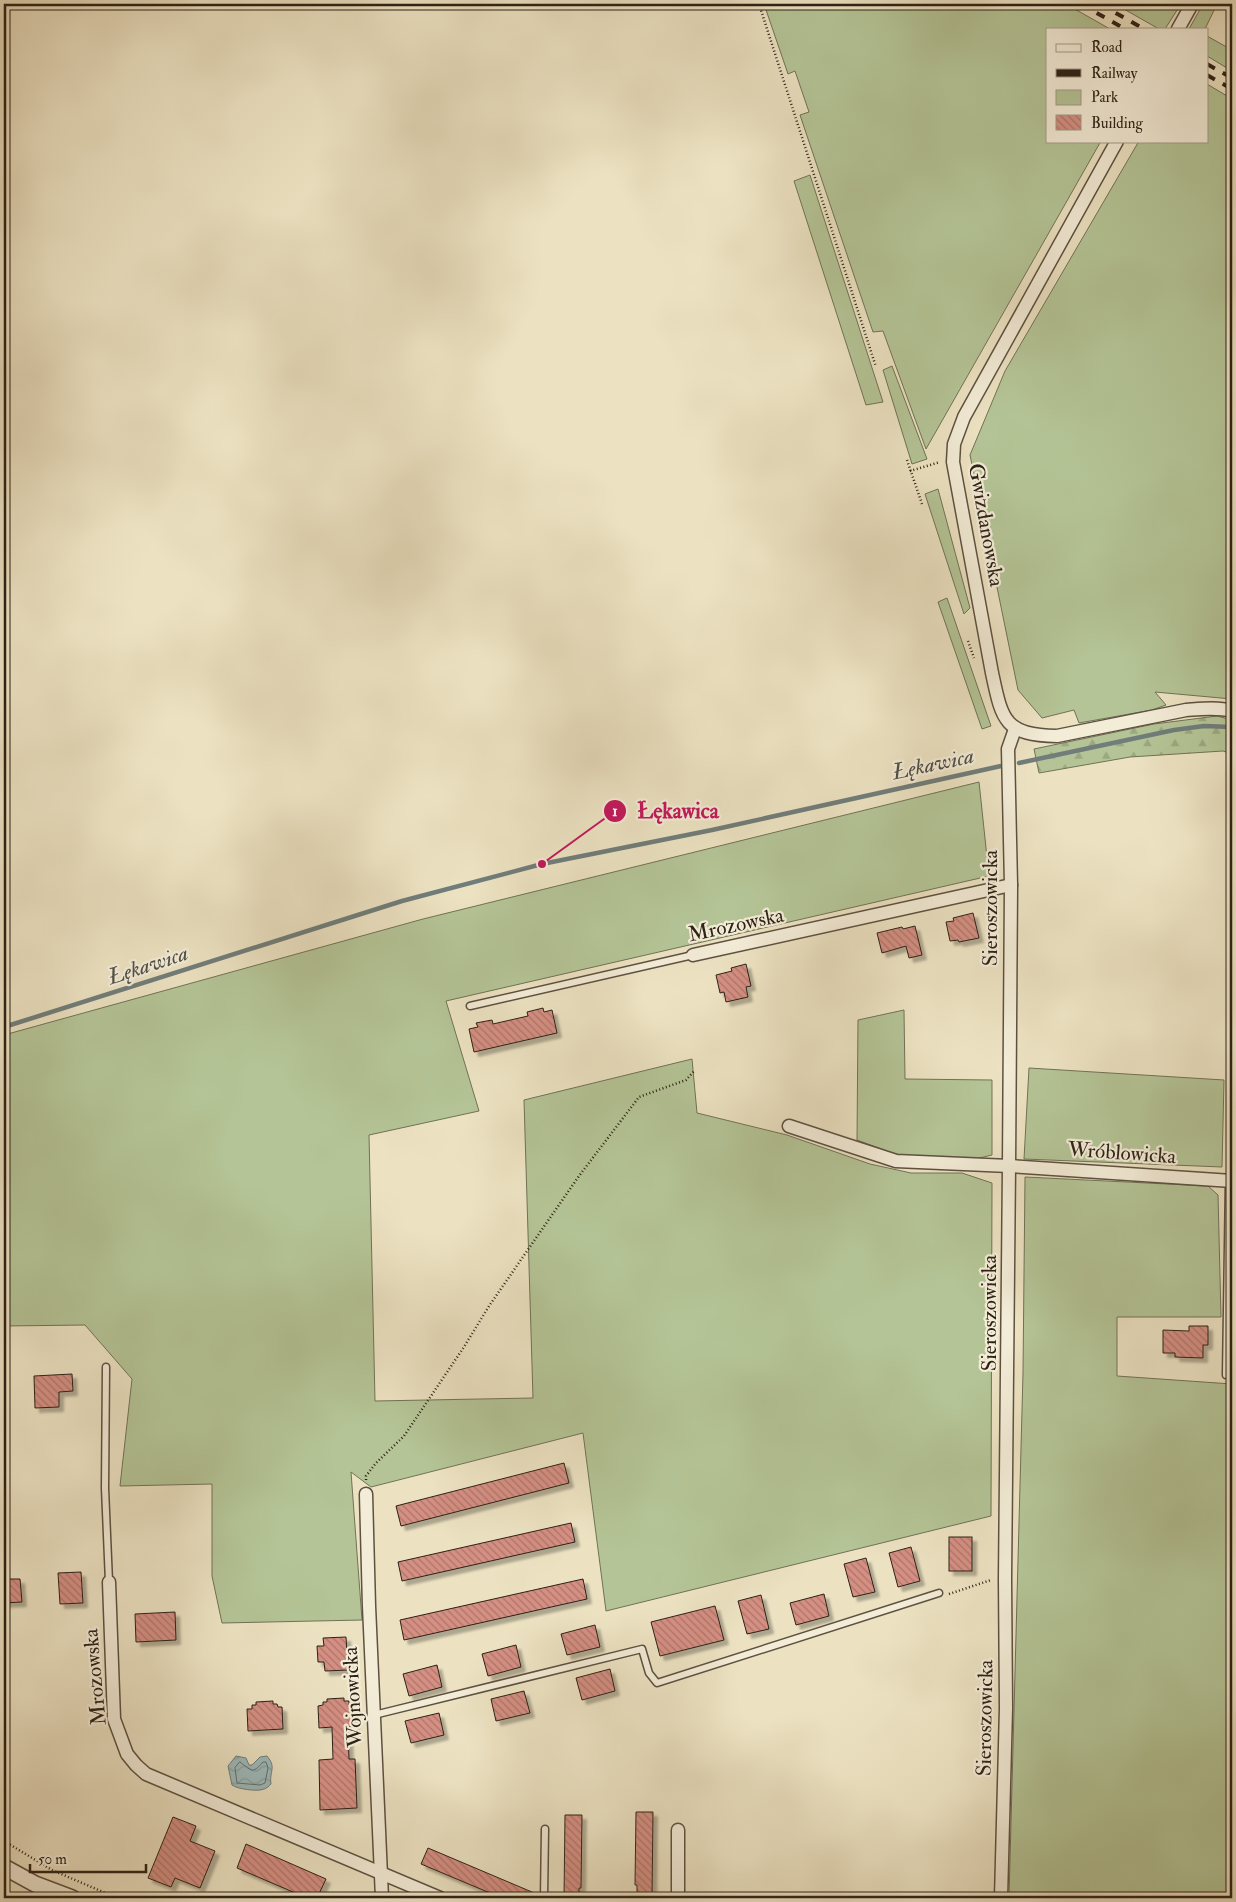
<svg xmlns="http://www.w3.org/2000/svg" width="1236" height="1902" viewBox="0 0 1236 1902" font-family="'IM FELL Double Pica',serif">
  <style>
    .green { fill: #b4c496; stroke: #707256 }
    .forest { fill: url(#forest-firs); stroke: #707256 }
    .water { fill: url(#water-waves); stroke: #707d7a }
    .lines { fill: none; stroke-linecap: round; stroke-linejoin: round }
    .shore { stroke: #656e6a; stroke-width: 1 }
    .stream { stroke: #707d7a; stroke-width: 4.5 }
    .building { fill: url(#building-back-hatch); stroke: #2d2116; filter: url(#shadow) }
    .service-casing { stroke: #5d5141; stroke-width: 9 }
    .minor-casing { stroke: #5d5141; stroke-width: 15 }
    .tertiary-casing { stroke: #5d5141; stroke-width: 18 }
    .path { stroke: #2d2116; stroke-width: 2.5; stroke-dasharray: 1 2.5; stroke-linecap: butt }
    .service { stroke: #f3ecd7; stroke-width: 6 }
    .minor { stroke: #f3ecd7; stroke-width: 12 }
    .tertiary { stroke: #f3ecd7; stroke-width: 15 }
    .rail { stroke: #2d2116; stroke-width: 4; stroke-dasharray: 9 9; stroke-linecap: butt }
    .labels { text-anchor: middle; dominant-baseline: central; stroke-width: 4.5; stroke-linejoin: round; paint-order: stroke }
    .street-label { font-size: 21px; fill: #2d2116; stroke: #f3ecd7 }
    .water-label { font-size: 22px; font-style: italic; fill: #4f4f48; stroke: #f3ecd7 }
    .leader { fill: none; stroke: #c2185b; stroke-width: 2 }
    .callout-dot { fill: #c2185b; stroke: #f3ecd7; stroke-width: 2 }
    .mark-label { font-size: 15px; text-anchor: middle; font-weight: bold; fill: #fff }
    .callout-label { font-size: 22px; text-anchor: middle; font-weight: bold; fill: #c2185b; stroke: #f3ecd7; stroke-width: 4.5; stroke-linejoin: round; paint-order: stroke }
  </style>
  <defs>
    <pattern id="forest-firs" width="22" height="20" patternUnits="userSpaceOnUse" patternTransform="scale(1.25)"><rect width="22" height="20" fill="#b4c496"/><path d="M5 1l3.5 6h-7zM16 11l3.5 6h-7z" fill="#9ba881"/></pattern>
    <pattern id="water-waves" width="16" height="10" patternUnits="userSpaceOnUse" patternTransform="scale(1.25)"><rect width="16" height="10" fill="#9dbbbd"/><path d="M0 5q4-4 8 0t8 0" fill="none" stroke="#88a0a2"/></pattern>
    <pattern id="building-back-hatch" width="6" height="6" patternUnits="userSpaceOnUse" patternTransform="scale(1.25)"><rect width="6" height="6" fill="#d58f83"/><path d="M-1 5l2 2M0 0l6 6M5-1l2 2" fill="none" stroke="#ad746a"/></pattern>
    <filter id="shadow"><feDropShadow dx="4.5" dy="4.5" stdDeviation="1" flood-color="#0004"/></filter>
  </defs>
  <rect width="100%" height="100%" fill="#ece2c2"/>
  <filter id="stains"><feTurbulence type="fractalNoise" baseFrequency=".004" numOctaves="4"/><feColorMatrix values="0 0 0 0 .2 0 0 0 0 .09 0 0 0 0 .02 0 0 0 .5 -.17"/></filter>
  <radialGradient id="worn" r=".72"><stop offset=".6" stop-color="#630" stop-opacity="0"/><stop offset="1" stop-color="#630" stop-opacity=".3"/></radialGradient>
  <g class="green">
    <polygon points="764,4 1066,4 1110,29 1047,29 1047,141 1101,141 926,449 883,331 873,332 800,115 809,112 795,71 788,74"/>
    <polygon points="1115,4 1181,4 1165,29 1159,29"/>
    <polygon points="1203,4 1217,4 1205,29 1189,29"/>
    <polygon points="1207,36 1232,50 1232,71 1207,56"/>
    <polygon points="1207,84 1232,99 1232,699 1155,692 1166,705 1152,710 1079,723 1074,710 1042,718 1018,690 970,455 1005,371 1139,141 1207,141"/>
    <polygon points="810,175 883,402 866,405 794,181"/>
    <polygon points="892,366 927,459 912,464 883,370"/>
    <polygon points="938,489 970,608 964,614 925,494"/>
    <polygon points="947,598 991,726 982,729 938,602"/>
    <polygon points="979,782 989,876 446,1001 479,1111 369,1135 375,1401 533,1398 524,1100 692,1059 697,1113 787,1135 870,1164 911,1173 962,1173 992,1183 991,1516 606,1611 583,1433 371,1487 351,1472 362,1620 222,1623 212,1576 212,1484 120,1486 132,1379 85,1325 4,1326 4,1035 423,919"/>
    <polygon points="904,1010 905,1079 992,1080 992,1155 975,1159 900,1156 857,1140 858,1020"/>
    <polygon points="1029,1068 1224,1080 1222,1167 1024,1159"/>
    <polygon points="1025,1177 1208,1186 1218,1195 1221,1317 1117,1317 1117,1376 1232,1384 1232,1898 1009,1898 1023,1373"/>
  </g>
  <polygon class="forest" points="1217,716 1232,720 1232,754 1223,751 1130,757 1039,773 1034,749 1154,724"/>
  <path class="water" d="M236,1756L246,1758L249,1765H252L260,1757L267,1756C277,1768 269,1771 271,1784C270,1785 266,1789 264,1789C258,1792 237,1789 232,1785L228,1766Z"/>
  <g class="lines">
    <path class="shore" d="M240,1762C251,1770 252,1775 263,1762H266L268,1768L265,1783L260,1785L237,1783L235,1768Z"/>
    <g class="stream">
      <polyline points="1019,763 1174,730 1204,726 1232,727"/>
      <polyline points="4,1027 402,901 542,864 712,830 1001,766"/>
    </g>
  </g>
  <g class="building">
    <polygon points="973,913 979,938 959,942 958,940 950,941 946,922 954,921 953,918"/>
    <polygon points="915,926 922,955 909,958 906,946 882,953 877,933 902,927 903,929"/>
    <polygon points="746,964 751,986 746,987 748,997 726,1002 724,992 720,993 716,975 732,971 731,968"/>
    <polygon points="543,1008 544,1012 552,1010 557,1033 474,1052 469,1029 478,1027 476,1023 492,1020 493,1024 528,1016 527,1012"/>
    <polygon points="1189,1326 1208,1326 1208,1345 1203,1345 1203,1358 1175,1357 1175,1353 1163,1353 1163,1330 1189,1331"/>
    <polygon points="72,1374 73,1391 59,1392 59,1407 35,1408 34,1376"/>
    <polygon points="564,1463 569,1483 401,1526 396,1506"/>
    <polygon points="571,1523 575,1542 402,1581 398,1562"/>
    <rect x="949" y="1537" width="23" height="34"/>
    <polygon points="911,1547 920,1581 898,1587 889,1553"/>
    <polygon points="866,1558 875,1592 853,1597 844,1564"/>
    <polygon points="81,1572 83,1603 60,1604 58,1573"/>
    <polygon points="4,1579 20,1579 22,1602 4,1603"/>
    <polygon points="583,1579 587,1599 404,1640 400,1620"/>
    <polygon points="824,1594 829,1616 796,1625 790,1603"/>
    <polygon points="761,1595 769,1629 747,1634 738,1601"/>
    <polygon points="715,1606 724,1640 660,1656 651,1622"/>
    <polygon points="175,1612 176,1640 136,1642 135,1614"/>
    <polygon points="595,1625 600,1647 567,1655 561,1634"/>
    <polygon points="346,1637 348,1670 325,1671 324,1662 318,1662 317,1646 324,1646 323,1638"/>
    <polygon points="516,1645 521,1667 488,1676 482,1654"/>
    <polygon points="437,1665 442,1687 409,1696 403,1674"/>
    <polygon points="610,1669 615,1691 582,1700 576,1678"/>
    <polygon points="524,1691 530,1713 496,1721 491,1699"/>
    <polygon points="344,1698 344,1701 349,1701 349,1705 353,1704 354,1726 348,1727 349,1759 355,1759 357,1808 320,1810 319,1760 333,1759 332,1727 319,1728 318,1706 323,1705 323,1702 327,1702 327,1699"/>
    <polygon points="273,1701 273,1704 277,1704 278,1707 282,1707 283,1729 248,1731 247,1709 252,1709 252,1705 256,1705 256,1702"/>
    <polygon points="439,1713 444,1735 411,1743 405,1721"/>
    <polygon points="636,1812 653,1812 652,1898 637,1898 637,1885 635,1885"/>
    <polygon points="565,1815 582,1815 581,1888 579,1888 579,1898 564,1898"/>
    <polygon points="173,1817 196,1826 190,1841 215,1851 200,1888 175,1878 171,1887 148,1878"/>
    <polygon points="246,1844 326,1879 317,1898 307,1898 237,1868"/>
    <polygon points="428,1848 539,1895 539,1898 502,1898 421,1864"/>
  </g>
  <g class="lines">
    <g class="service-casing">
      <g id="service">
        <polyline points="470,1006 693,955"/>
        <polyline points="106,1367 105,1488 109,1582"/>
        <polyline points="1226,1375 1229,1180"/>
        <polyline points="374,1715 642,1649 649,1673 657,1683 939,1593"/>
        <polyline points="544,1898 545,1829"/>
      </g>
    </g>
    <g class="minor-casing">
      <g id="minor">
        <polyline points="1178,29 1192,4"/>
        <path d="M1117,141L964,417L954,444L953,462L992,673C1002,720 1004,735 1057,736L1186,710C1201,709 1217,707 1232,711"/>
        <polyline points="693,955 1011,885"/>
        <polyline points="789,1126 896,1161 1009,1166 1232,1181"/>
        <polyline points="366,1494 369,1606 382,1898"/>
        <polyline points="109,1582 114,1719 127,1754 136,1765 146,1774 440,1898"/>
        <polyline points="678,1898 678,1830"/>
        <polyline points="1001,1898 1006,1708 1005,1579 1009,1166 1011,885 1008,749 1015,729"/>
      </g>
    </g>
    <g class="tertiary-casing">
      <polyline id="tertiary" points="4,1867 35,1884 72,1898"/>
    </g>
    <g class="path">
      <polyline points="759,4 876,367"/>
      <polyline points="907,460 922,504"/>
      <polyline points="910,471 940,462"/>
      <polyline points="968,641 974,658"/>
      <polyline points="366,1480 366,1476 376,1463 404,1436 464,1347 489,1306 579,1176 639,1097 686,1080 695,1070"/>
      <polyline points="949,1594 991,1580"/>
      <polyline points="4,1841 52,1870 117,1898"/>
    </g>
    <use href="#service" class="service"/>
    <use href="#minor" class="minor"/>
    <use href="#tertiary" class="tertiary"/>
    <g class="rail">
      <polyline points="1081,4 1125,29"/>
      <polyline points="1100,4 1144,29"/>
      <polyline points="1207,64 1232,78"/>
      <polyline points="1207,75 1232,89"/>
    </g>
  </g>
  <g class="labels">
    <g class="street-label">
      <text transform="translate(986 525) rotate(80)">Gwizdanowska</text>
      <text transform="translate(990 908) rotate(-90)">Sieroszowicka</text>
      <text transform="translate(736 925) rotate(-12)">Mrozowska</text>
      <text transform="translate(1122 1153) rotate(4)">Wróblowicka</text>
      <text transform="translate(989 1313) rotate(-90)">Sieroszowicka</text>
      <text transform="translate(95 1677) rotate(-95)">Mrozowska</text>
      <text transform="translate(353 1697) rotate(-93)">Wojnowicka</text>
      <text transform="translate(985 1718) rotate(-89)">Sieroszowicka</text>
    </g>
    <g class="water-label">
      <text transform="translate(933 764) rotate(-12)">Łękawica</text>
      <text transform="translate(148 965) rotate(-18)">Łękawica</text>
    </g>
  </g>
  <path class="leader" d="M542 864L615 811"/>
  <g class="callout-dot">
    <circle cx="542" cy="864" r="5"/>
    <circle cx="615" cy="811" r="12"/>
  </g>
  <g class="mark-label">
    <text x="615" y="816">1</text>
  </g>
  <g class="callout-label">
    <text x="678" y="818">Łękawica</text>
  </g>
  <rect width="1236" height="1902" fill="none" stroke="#ece2c2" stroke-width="20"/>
  <rect x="5" y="5" width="1226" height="1892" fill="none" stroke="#2d2116" stroke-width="2.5"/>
  <rect x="10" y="10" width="1216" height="1882" fill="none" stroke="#2d2116"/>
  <rect x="1046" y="28" width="162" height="115" fill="#f3ecd7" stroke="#a49b8a"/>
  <rect x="1056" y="44" width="25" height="8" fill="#f3ecd7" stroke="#a49b8a"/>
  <text x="1091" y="52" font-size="15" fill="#2d2116">Road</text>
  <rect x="1056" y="69" width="25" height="8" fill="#2d2116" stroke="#a49b8a"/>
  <text x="1091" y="78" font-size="15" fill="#2d2116">Railway</text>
  <rect x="1056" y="90" width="25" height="15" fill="#b4c496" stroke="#a49b8a"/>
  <text x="1091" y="102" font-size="15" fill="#2d2116">Park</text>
  <rect x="1056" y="115" width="25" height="15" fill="url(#building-back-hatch)" stroke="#a49b8a"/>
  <text x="1091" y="128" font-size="15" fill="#2d2116">Building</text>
  <path d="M30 1864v8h116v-8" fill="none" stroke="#2d2116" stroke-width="2.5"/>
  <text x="38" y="1864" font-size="15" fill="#2d2116" stroke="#f3ecd7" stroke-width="4" paint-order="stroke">50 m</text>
  <rect width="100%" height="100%" filter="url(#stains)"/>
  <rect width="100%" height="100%" fill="url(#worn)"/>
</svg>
